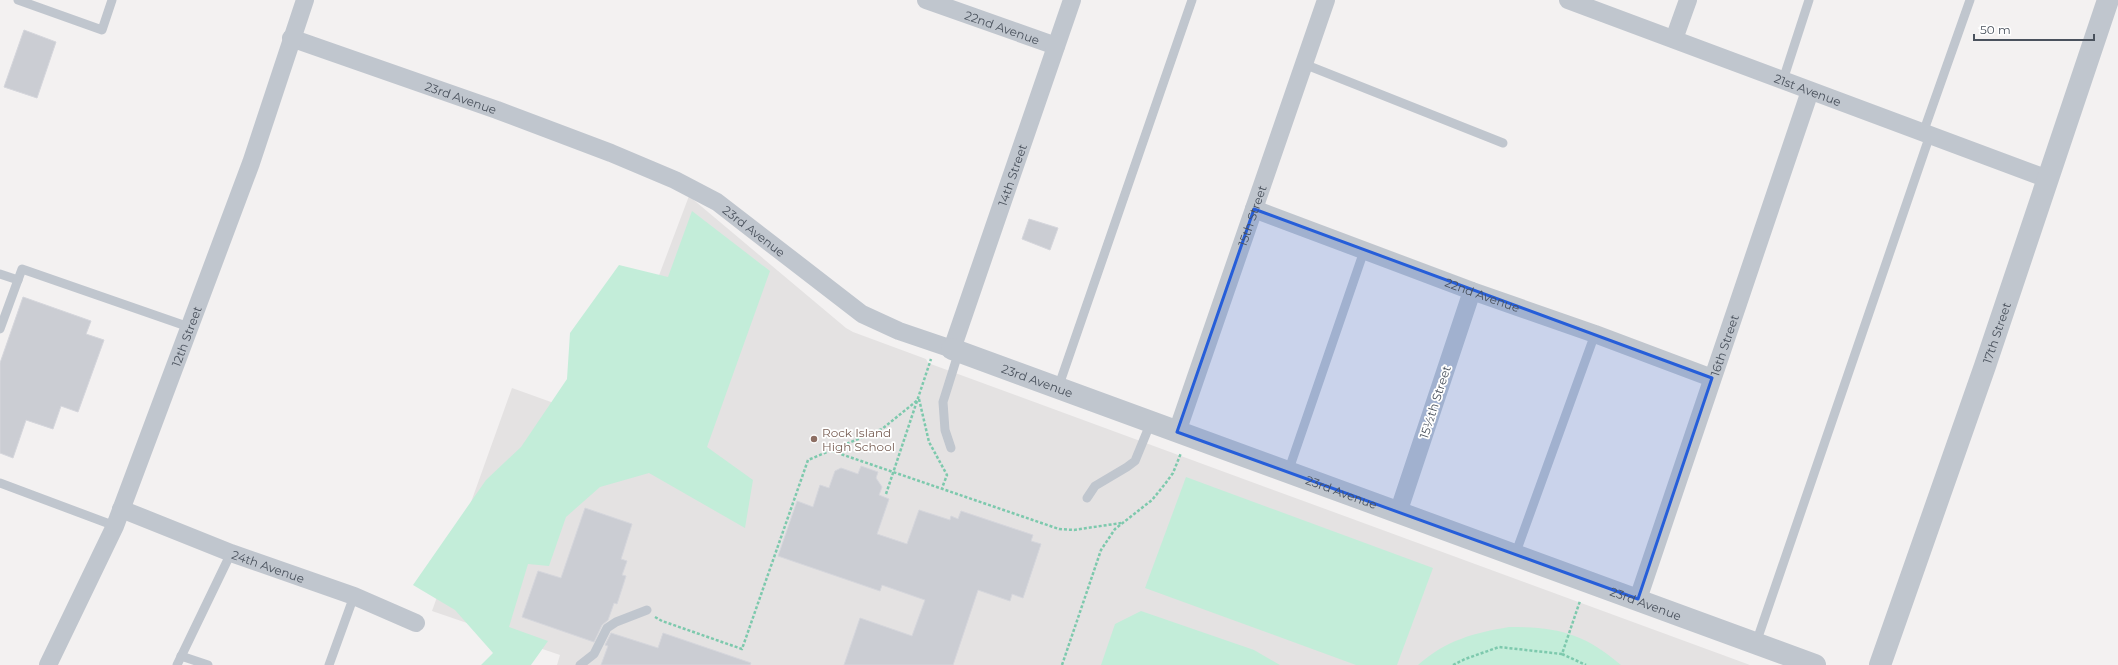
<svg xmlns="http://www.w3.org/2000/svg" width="2118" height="665" viewBox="0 0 2118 665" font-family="Montserrat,sans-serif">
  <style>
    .education { fill: #e4e2e2 }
    .green { fill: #c3edd9 }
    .building { fill: #cbcdd3; stroke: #d5d6dc }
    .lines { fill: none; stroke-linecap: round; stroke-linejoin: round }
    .path { stroke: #7dc9ad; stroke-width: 2.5; stroke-dasharray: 3 2; stroke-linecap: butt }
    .service { stroke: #c0c6ce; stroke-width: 9 }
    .minor { stroke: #c0c6ce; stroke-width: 18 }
    .tertiary { stroke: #c0c6ce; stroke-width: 22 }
    .marked { fill: #265ed9; fill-opacity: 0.2; stroke: #265ed9; stroke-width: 3; stroke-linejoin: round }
    .education-dot { fill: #8d6e63; stroke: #fff; stroke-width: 1.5 }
    .labels { text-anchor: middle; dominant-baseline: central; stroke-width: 3.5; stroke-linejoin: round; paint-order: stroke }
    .street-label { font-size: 12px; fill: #4a525d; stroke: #fff }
    .education-label { font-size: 12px; fill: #785e54; stroke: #fff; text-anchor: start }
  </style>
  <rect width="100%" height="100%" fill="#f3f1f1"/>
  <polygon class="education" points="689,196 846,328 853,332 926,359 928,363 1750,665 557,665 560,655 432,611 512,388 604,421"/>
  <g class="green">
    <polygon points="692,211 770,271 707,447 753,480 745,528 649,473 600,487 566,517 549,566 528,564 509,627 548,641 531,665 481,665 493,653 455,610 413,585 486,480 521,447 567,379 570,333 619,265 668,277"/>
    <polygon points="1186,477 1433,568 1397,665 1356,665 1145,588"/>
    <polygon points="1141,611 1254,650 1280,665 1101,665 1115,624"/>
    <path d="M1509,627C1558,627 1583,633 1621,665H1418C1446,640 1474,633 1509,627Z"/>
  </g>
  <g class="building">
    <polygon points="24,30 56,42 37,98 4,87"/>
    <polygon points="1029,219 1058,228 1050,250 1022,239"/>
    <polygon points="23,297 91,321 86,334 104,340 78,412 61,406 53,429 26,420 13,458 0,453 0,363"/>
    <polygon points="861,466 878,472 876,478 882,487 879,495 889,499 877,534 907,544 919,510 950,520 951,516 958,519 961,511 1033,535 1031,541 1041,544 1023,598 1012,594 1010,601 978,590 953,665 844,665 860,618 912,636 925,600 882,585 880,591 778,556 797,501 813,507 820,485 829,488 835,471 841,468 858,474"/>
    <polygon points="585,508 632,524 621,559 627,561 622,575 626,576 617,604 614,603 608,620 602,625 594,642 522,617 538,571 561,578"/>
    <polygon points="611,633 658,648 663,633 751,663 750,665 601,665 608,646 605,645"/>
  </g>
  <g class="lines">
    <g class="path">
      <polyline points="919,399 929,442 947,475 942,488"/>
      <polyline points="832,451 1059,529 1074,530 1121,523"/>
      <polyline points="886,494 931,359"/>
      <polyline points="655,617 662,621 742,649 808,460 882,429 919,399"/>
      <polyline points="1562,654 1586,665"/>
      <polyline points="1062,665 1101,550 1115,529 1152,500 1165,484 1173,473 1181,453"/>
      <polyline points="1453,665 1465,659 1499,647 1562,654 1580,601"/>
    </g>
    <g class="service">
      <polyline points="18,0 102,30 112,0"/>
      <polyline points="1304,64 1503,143"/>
      <polyline points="1783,80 1809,0"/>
      <polyline points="1923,133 1970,0"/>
      <polyline points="0,274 18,280"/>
      <polyline points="0,329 22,269 189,327"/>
      <polyline points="1058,388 1192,0"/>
      <polyline points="951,448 945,430 943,402 959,351"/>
      <polyline points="1288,472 1364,251"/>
      <polyline points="0,483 115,526"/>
      <polyline points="1087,498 1095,486 1127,467 1135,461 1151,422"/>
      <polyline points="1515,555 1595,334"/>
      <polyline points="1756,643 1930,135"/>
      <polyline points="181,656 208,665"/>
      <polyline points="177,665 231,553"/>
      <polyline points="329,665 354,596"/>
      <polyline points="580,665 594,654 607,628 616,622 647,610"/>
    </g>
    <g class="minor">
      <path id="s1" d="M926,0L1056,46"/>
      <path id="s2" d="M1568,0L2048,179"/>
      <path id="s3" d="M291,38L497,110L611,153L675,180L717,202L862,314L899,331L952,349L1072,0"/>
      <polyline points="1674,39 1688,0"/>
      <path id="s4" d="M1254,209L1472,291L1595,334L1712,378"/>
      <path id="s5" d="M1177,432L1326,0"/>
      <path id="s6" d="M121,509L231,553L354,596L416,623"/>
      <polyline points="1398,513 1472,291"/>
      <path id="s7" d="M1638,599L1810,91"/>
      <path id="s8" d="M48,665L115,526L251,163L305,0"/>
    </g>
    <g class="tertiary">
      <path id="s9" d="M952,349L1815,665"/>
      <path id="s10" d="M1880,665L1985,366L2108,0"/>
    </g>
  </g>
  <path class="marked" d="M1254,209L1712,378L1638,599L1177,432Z"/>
  <circle class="education-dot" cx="814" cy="439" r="4"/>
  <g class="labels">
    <g class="street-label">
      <text stroke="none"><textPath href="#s1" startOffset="81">22nd Avenue</textPath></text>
      <text stroke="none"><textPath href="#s2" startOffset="256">21st Avenue</textPath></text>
      <text stroke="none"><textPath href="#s3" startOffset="180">23rd Avenue</textPath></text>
      <text stroke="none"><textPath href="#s3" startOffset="921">14th Street</textPath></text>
      <text stroke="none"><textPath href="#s5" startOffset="229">15th Street</textPath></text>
      <text stroke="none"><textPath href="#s3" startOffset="504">23rd Avenue</textPath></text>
      <text stroke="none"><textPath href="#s4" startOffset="244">22nd Avenue</textPath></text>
      <text stroke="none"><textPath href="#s10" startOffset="352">17th Street</textPath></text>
      <text stroke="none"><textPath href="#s8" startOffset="357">12th Street</textPath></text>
      <text stroke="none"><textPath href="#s7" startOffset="268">16th Street</textPath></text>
      <text stroke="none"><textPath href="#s9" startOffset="91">23rd Avenue</textPath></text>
      <text transform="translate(1435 402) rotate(-72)">15½th Street</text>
      <text stroke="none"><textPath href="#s9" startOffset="415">23rd Avenue</textPath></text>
      <text stroke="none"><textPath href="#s6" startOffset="158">24th Avenue</textPath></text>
      <text stroke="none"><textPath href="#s9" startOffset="739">23rd Avenue</textPath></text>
    </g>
    <g class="education-label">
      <text x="822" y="432">Rock Island<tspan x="822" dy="14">High School</tspan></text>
    </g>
  </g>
  <path d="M1974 34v6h120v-6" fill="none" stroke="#4a525d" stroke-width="2"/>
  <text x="1980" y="34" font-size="12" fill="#4a525d" stroke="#ffffff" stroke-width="3" paint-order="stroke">50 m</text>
</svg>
